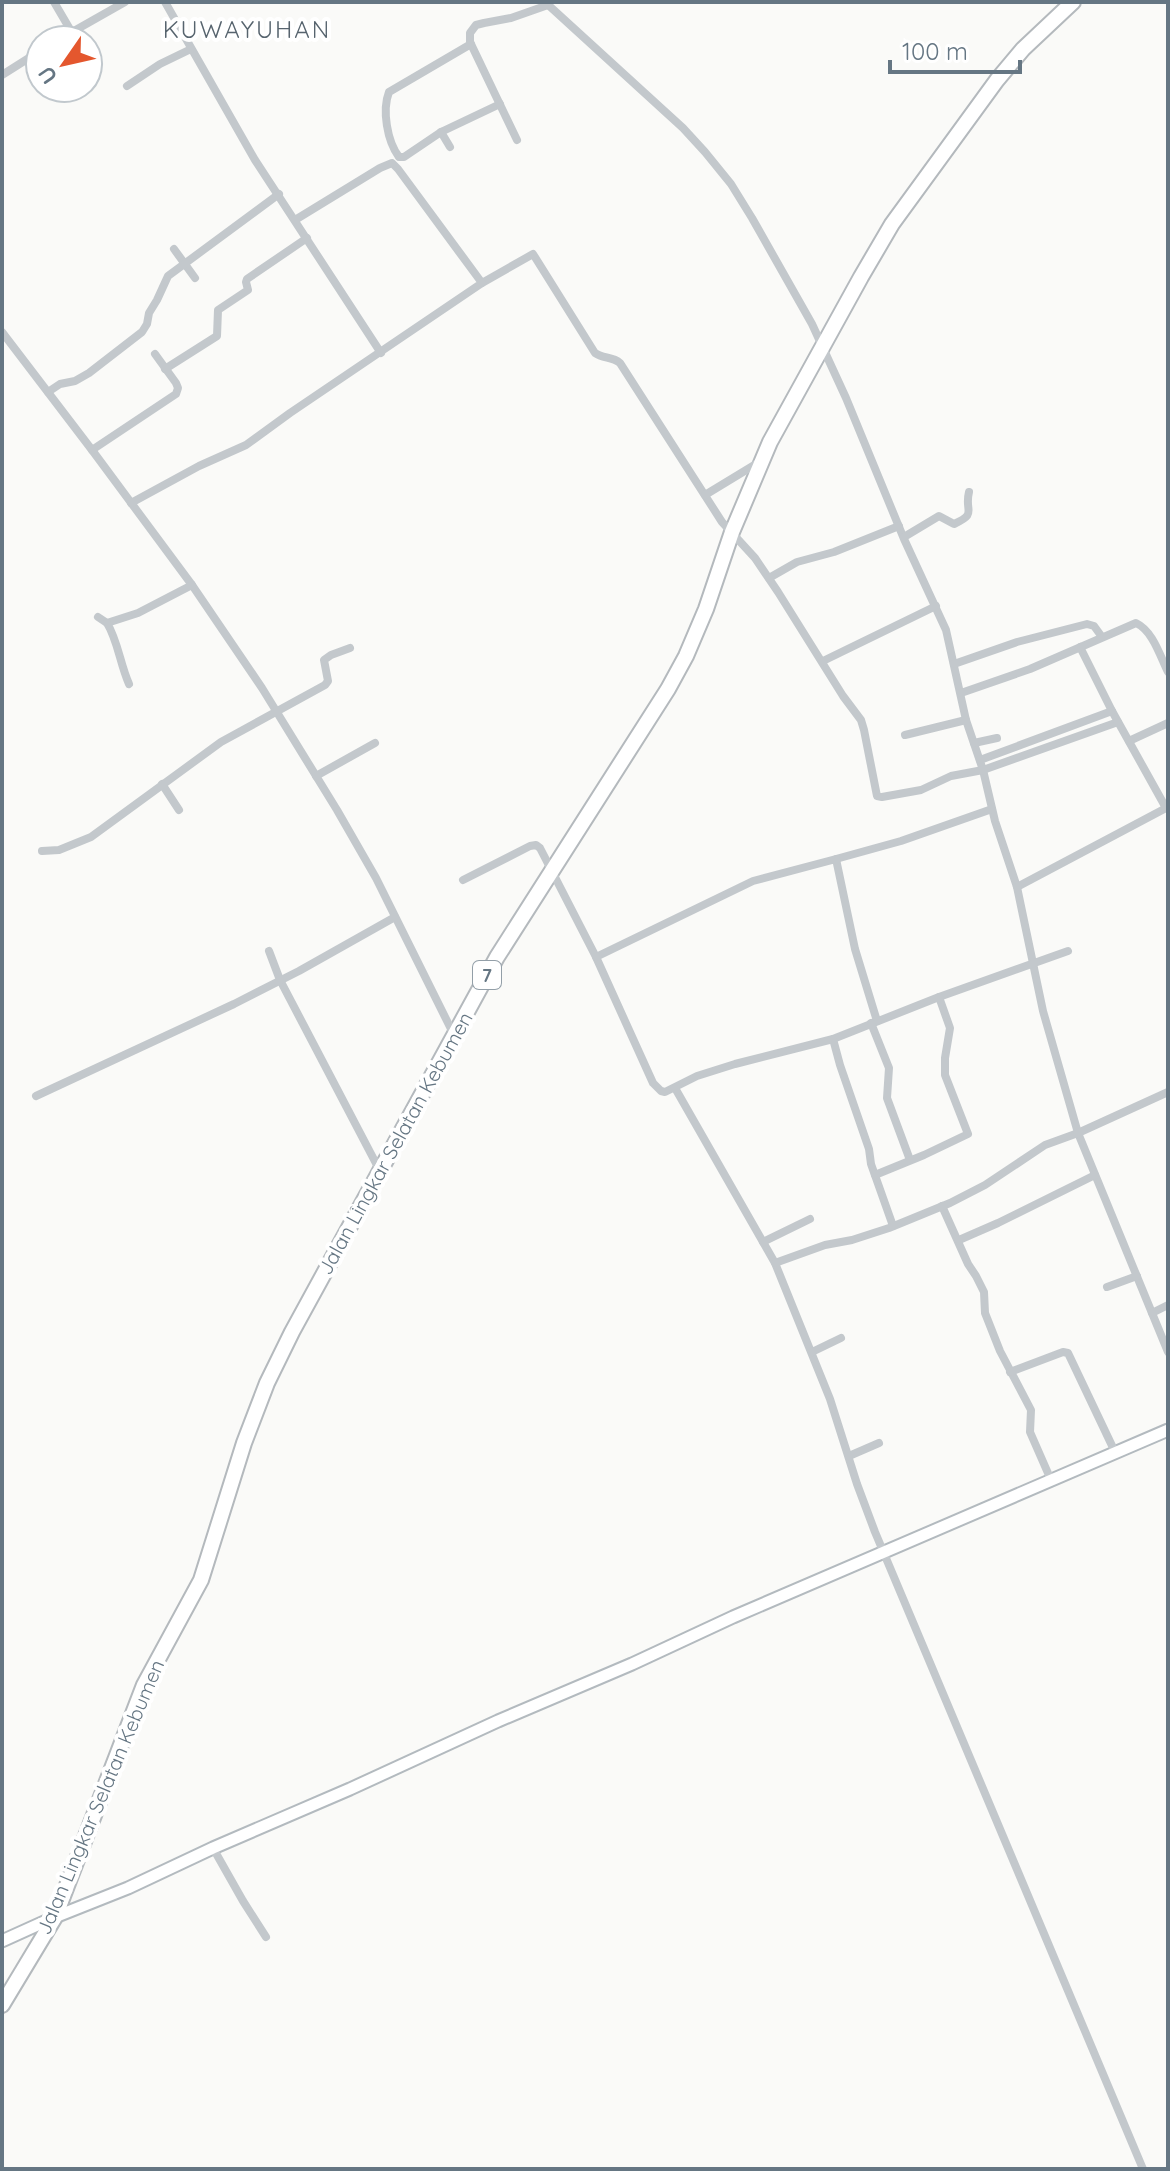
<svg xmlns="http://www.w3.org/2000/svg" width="1170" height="2171" viewBox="0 0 1170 2171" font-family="Quicksand,sans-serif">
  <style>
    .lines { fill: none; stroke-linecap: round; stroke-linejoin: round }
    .secondary-casing { stroke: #b3babf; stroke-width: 15 }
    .highway-casing { stroke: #b4b9bd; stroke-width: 18 }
    .street { stroke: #c3c8cc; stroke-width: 8 }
    .secondary { stroke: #fff; stroke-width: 11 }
    .highway { stroke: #fff; stroke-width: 14 }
    .labels { text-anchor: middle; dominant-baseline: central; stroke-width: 8; stroke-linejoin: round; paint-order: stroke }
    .shield { fill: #fff; stroke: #939fa8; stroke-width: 2 }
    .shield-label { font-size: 18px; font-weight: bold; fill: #657683 }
    .street-label { font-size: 20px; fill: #657683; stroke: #fff }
    .quarter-label { font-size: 24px; letter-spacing: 2px; fill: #57646e; stroke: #fff }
  </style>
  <rect width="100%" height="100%" fill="#fafaf8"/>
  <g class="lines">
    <g class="secondary-casing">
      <polyline id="secondary" points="2,1941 55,1917 128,1888 213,1848 350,1789 498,1721 632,1664 733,1617 1168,1430"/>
    </g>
    <g class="highway-casing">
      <polyline id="highway" points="2,2005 55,1917 144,1685 201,1580 244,1443 267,1383 292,1332 497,957 668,689 686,656 706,609 732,532 770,442 861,277 892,224 997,80 1023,49 1073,2"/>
    </g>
    <g class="street">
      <polyline points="54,2 71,31"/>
      <polyline points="165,2 255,160 381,353"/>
      <polyline points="545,2 683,128 705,152 731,184 752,218 812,324 846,398 904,539 946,630 966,720 983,770 995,821 1017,887 1043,1011 1078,1133 1168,1352"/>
      <polyline points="58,40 125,2"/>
      <path d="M471,44L389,92C382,110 387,141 399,157H404L441,132L500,104"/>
      <polyline points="2,75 40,51"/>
      <polyline points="127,86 160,64 191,49"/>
      <polyline points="441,132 450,147"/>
      <polyline points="517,140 470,42 470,33 476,25 484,23 511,18 548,5"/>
      <polyline points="174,249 195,278"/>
      <path d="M482,283L533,254L595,353C603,359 612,356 620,363L722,522L755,558L778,592L843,696L861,720L864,730L877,796L882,797L921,790L951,776L983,770L1118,722"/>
      <polyline points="2,332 92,450 192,585 262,688 337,810 376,878 454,1035"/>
      <polyline points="165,369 217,336 218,310 248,290 246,282 247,279 307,238"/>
      <polyline points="48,392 60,384 75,381 89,373 142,332 147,324 149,313 157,300 168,276 279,194"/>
      <polyline points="92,450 176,394 178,388 176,383 155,354"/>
      <polyline points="705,495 761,461"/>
      <polyline points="131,503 199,466 246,445 290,413 482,283 398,169 392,163 380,168 295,220"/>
      <path d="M904,537L939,516L954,524C978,513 964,512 969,492"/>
      <polyline points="769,578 797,562 834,552 899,526"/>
      <polyline points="98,617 107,623 138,613 192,585"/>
      <path d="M107,623C118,641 120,664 129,684"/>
      <polyline points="1080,647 1112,711 1166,808"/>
      <polyline points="823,661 936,606"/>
      <polyline points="954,664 1017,642 1087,624 1094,626 1102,637"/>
      <path d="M961,693L1030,669L1136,623C1153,631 1160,656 1168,672"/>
      <polyline points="905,735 966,720"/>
      <polyline points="1129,741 1168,723"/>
      <polyline points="974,743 997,738"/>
      <polyline points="980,760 1112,711"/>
      <polyline points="316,776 375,743"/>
      <polyline points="162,784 179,810"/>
      <polyline points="42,851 59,850 91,837 221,742 325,685 328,681 324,660 331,655 350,648"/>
      <polyline points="836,859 901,841 992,809"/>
      <polyline points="463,880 530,846 536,845 540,848 596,957 653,1083 661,1091 665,1092 697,1076 735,1064 833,1039 939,997 1068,951"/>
      <polyline points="1017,887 1168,807"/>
      <polyline points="269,951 280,980 380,1171"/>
      <polyline points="596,957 753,881 836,859 855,949 877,1021"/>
      <polyline points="871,1023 889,1068 887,1098 910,1160"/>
      <polyline points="833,1039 840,1065 869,1149 871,1164 893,1226"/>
      <polyline points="675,1088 775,1263 830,1399 857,1484 875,1532 1143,2169"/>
      <polyline points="36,1096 234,1004 299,971 395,917"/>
      <polyline points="875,1175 924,1155 968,1134 945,1075 945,1058 950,1028 939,997"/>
      <polyline points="942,1206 968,1264 976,1276 984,1292 985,1313 1000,1351 1031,1410 1030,1432 1051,1480"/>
      <polyline points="959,1240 998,1223 1095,1175"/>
      <polyline points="763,1242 810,1219"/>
      <polyline points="775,1263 825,1245 852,1240 889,1228 950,1203 985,1185 1045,1145 1078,1133 1168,1092"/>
      <polyline points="1107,1287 1137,1276"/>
      <polyline points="1152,1313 1168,1305"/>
      <polyline points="812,1352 841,1338"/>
      <polyline points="1010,1372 1063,1352 1068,1353 1115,1452"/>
      <polyline points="849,1456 879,1443"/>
      <polyline points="213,1848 243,1901 266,1937"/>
    </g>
    <use href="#secondary" class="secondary"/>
    <use href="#highway" class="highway"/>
  </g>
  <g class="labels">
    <rect class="shield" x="473" y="961" width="28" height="28" rx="6"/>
    <g class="shield-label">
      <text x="487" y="975">7</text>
    </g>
    <g class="street-label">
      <text transform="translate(395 1143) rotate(-61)">Jalan Lingkar Selatan Kebumen</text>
      <text transform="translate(100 1797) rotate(-67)">Jalan Lingkar Selatan Kebumen</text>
    </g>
    <g class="quarter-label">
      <text x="247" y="29">KUWAYUHAN</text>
    </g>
  </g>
  <rect width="1170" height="2171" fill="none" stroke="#657683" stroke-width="8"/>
  <g transform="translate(64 64) rotate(236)"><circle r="38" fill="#ffffff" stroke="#c1c8cd" stroke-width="2"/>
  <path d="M0-6L14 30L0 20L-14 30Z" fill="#e4572e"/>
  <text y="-12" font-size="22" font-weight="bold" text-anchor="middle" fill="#657683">U</text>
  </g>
  <path d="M890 60v12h130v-12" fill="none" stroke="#657683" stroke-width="4"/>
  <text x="902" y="60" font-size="24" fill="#657683" stroke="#ffffff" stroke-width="6" paint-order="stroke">100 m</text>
</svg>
